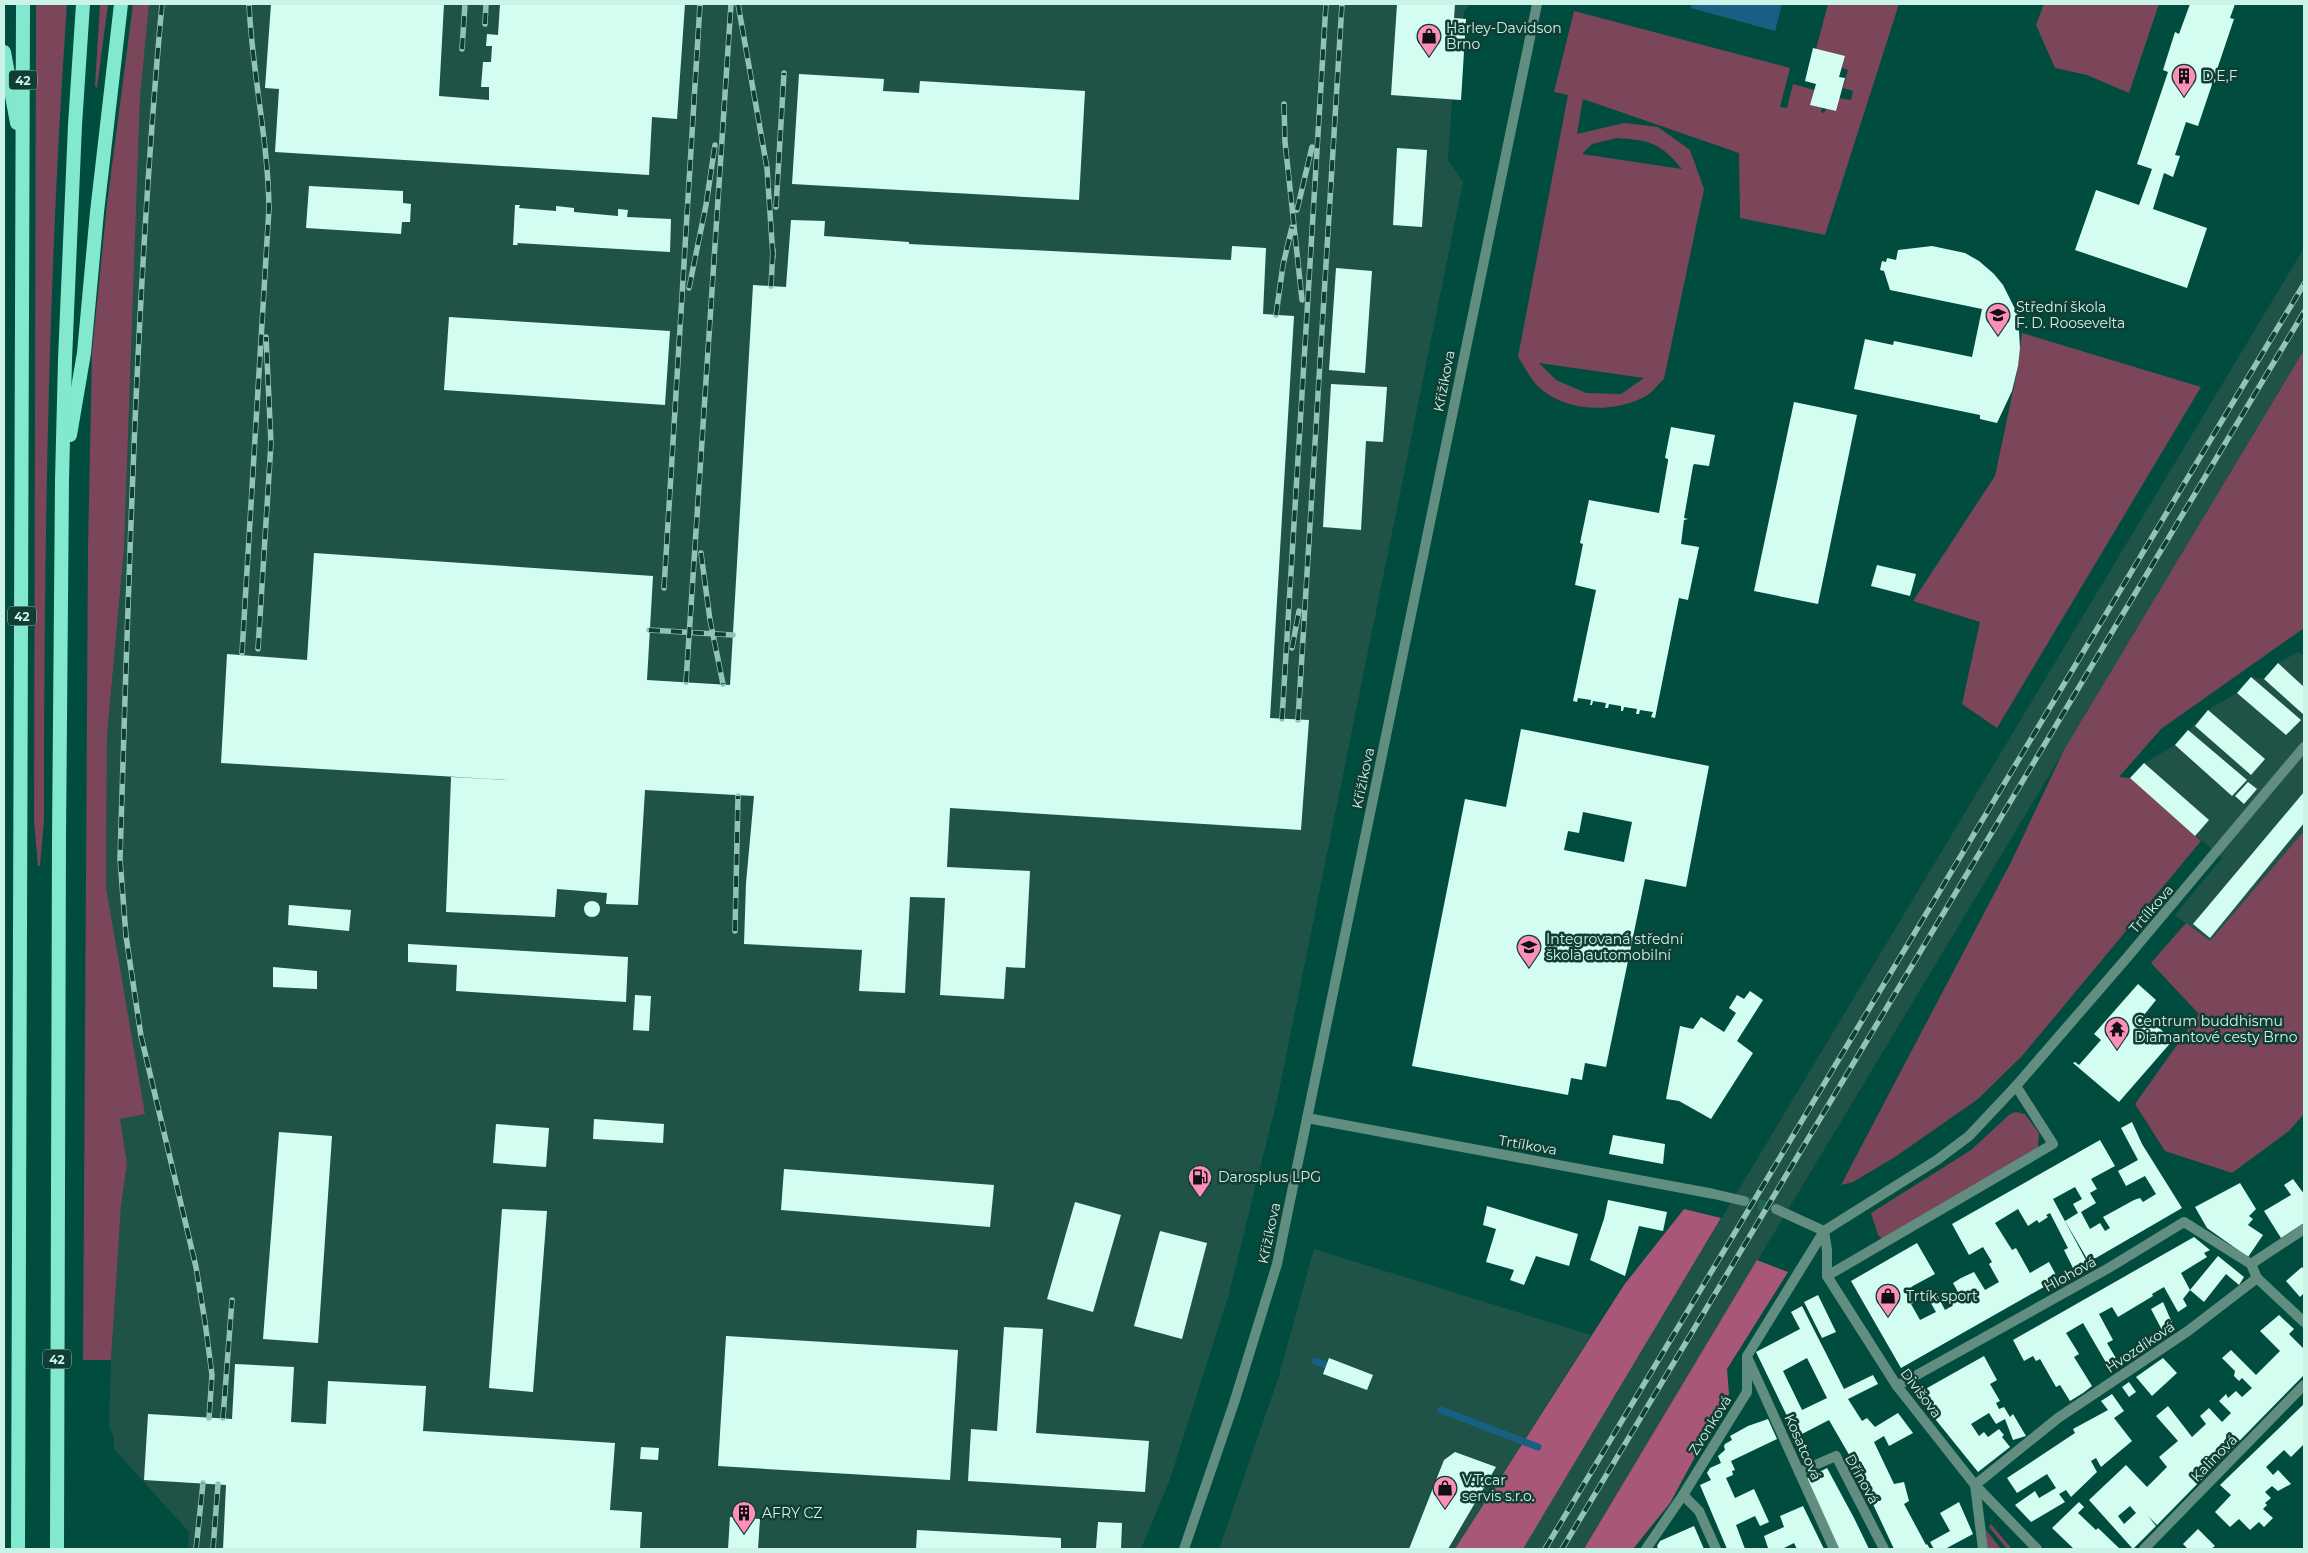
<svg xmlns="http://www.w3.org/2000/svg" width="2308" height="1553" viewBox="0 0 2308 1553" font-family="Montserrat,sans-serif">
  <style>
    .built { fill: #205347 }
    .green { fill: #7b455a; fill-rule: evenodd }
    .forest { fill: #a85778 }
    .water { fill: #176084 }
    .lines { fill: none; stroke-linecap: round; stroke-linejoin: round }
    .stream { stroke: #176084; stroke-width: 7 }
    .building { fill: #d4fdf1; fill-rule: evenodd }
    .minor-tunnel { stroke: #1f6558; stroke-width: 10; stroke-dasharray: 10 5; stroke-linecap: butt }
    .minor { stroke: #628d81; stroke-width: 10 }
    .tertiary { stroke: #628d81; stroke-width: 10 }
    .trunk { stroke: #82e8ce; stroke-width: 14 }
    .rail-casing { stroke: #91c3b7; stroke-width: 5.5 }
    .rail { stroke: #113e34; stroke-width: 4; stroke-dasharray: 11; stroke-linecap: butt }
    .labels { text-anchor: middle; dominant-baseline: central; stroke-width: 5; stroke-linejoin: round; paint-order: stroke }
    .shield { fill: #113e34; stroke: #94bdb2; stroke-width: 1 }
    .shield-label { font-size: 12px; font-weight: bold; fill: #ccf3e8 }
    .poi-label { font-size: 14px; fill: #ccf3e8; stroke: #113e34; text-anchor: start }
    .street-label { font-size: 14px; fill: #ccf3e8; stroke: #113e34 }
  </style>
  <rect width="100%" height="100%" fill="#004c3e"/>
  <g class="built">
    <polygon points="149,4 1470,4 1464,11 1463,19 1466,19 1461,100 1452,100 1448,160 1463,182 1278,1096 1228,1297 1169,1482 1141,1549 188,1549 189,1532 114,1449 114,1438 109,1426 111,1360 121,1207 127,1163 120,1119 144,1114 106,887 107,736 124,549 140,98"/>
    <polygon points="2304,248 2304,350 2199,526 1584,1549 1523,1549"/>
    <polygon points="2298,652 2304,656 2304,831 2210,942 2175,915 2222,858 2130,778 2144,763 2175,745 2208,710 2237,693 2251,677 2264,679 2278,663"/>
    <polygon points="1314,1249 1591,1335 1455,1549 1219,1549 1278,1379"/>
  </g>
  <g class="green">
    <path d="M36,4H67C48,276 44,547 44,820L40,866H38L34,821Z"/>
    <polygon points="100,4 108,4 97,88 95,86"/>
    <polygon points="133,4 149,4 140,98 124,549 107,736 106,887 145,1114 120,1119 127,1163 121,1207 111,1360 83,1360 88,548 92,353 107,204"/>
    <path d="M1828,4H1899L1825,235L1740,218L1739,153L1583,99L1577,134L1624,123L1658,127L1690,150L1704,189L1664,379C1658,384 1652,394 1644,397C1614,413 1567,412 1541,389C1531,381 1525,367 1518,357L1568,95L1554,92L1574,11L1790,68L1780,107L1787,108L1793,84L1814,90L1811,105L1822,108L1821,112L1824,113L1826,109L1836,111L1839,98L1851,100L1853,91L1843,88L1848,70L1842,68L1845,57L1816,49ZM1617,138C1649,140 1661,143 1682,169L1582,154L1592,144ZM1539,363L1644,378L1621,394L1586,393L1556,380Z"/>
    <polygon points="2044,4 2159,4 2129,93 2087,75 2055,68 2036,25"/>
    <polygon points="2022,333 2201,387 1997,728 1962,704 1980,622 1913,601 1995,476 2017,372"/>
    <polygon points="2304,350 2304,628 2161,729 2119,777 2130,778 2201,841 2022,1056 1978,1099 1895,1157 1853,1182 1841,1185 2011,862 2064,750"/>
    <polygon points="2304,831 2304,1114 2289,1131 2232,1173 2165,1151 2135,1104 2199,1014 2151,963 2186,923 2210,941"/>
    <polygon points="2016,1112 2025,1114 2039,1133 2038,1147 1882,1239 1878,1235 1871,1213 1971,1150 2010,1114"/>
    <polygon points="1991,1524 2012,1549 2007,1549 1989,1527"/>
    <polygon points="1986,1530 2001,1549 1988,1549"/>
  </g>
  <g class="forest">
    <polygon points="1684,1209 1721,1218 1523,1549 1455,1549 1624,1285"/>
    <polygon points="1757,1260 1788,1272 1727,1369 1729,1394 1670,1503 1633,1549 1584,1549"/>
  </g>
  <polygon class="water" points="1692,4 1782,4 1775,31 1691,8"/>
  <g class="lines">
    <g class="stream">
      <polyline points="1315,1361 1326,1365"/>
      <polyline points="1441,1410 1538,1447"/>
    </g>
  </g>
  <g class="building">
    <polygon points="271,4 444,4 439,96 489,100 489,87 481,87 483,62 491,62 492,46 486,46 487,34 498,35 500,4 685,4 677,119 652,117 649,175 275,152 279,89 265,88"/>
    <polygon points="1397,4 1455,4 1454,18 1466,19 1461,100 1391,95"/>
    <polygon points="2190,4 2235,4 2230,18 2234,19 2198,126 2186,122 2175,155 2180,156 2173,177 2164,173 2153,209 2207,228 2187,288 2075,250 2096,190 2139,205 2152,169 2137,164 2168,72 2163,70 2175,32 2179,34"/>
    <polygon points="1813,48 1845,56 1839,77 1845,78 1836,111 1810,105 1816,84 1805,81"/>
    <polygon points="799,74 884,79 883,91 919,93 920,81 1085,91 1079,200 792,184"/>
    <polygon points="1397,148 1427,150 1422,227 1393,225"/>
    <polygon points="309,186 403,191 403,203 411,204 410,222 402,222 401,234 306,228"/>
    <polygon points="515,205 520,205 519,208 556,211 556,206 574,208 574,212 618,216 618,209 628,210 627,217 671,219 670,252 517,243 518,245 513,245"/>
    <polygon points="791,220 825,221 824,236 909,242 909,244 1231,260 1232,246 1266,248 1263,314 1294,316 1270,718 1309,720 1301,830 950,808 947,867 1030,871 1025,968 1006,967 1004,999 940,995 945,898 910,897 905,993 859,991 862,950 744,944 746,883 754,796 645,790 638,905 606,904 607,893 557,889 555,917 446,912 451,777 508,780 221,763 227,654 307,660 314,553 653,576 647,680 730,685 753,285 786,287"/>
    <polygon points="1932,246 1965,253 1979,261 1994,274 2003,285 2018,315 2020,348 2018,366 2012,391 1997,423 1980,419 1980,415 1854,389 1865,339 1893,345 1894,341 1972,357 1982,309 1890,290 1884,271 1880,270 1882,261 1886,262 1887,258 1896,260 1898,250"/>
    <polygon points="1336,268 1372,271 1365,373 1329,370"/>
    <polygon points="449,317 670,331 665,405 444,390"/>
    <polygon points="1331,384 1387,387 1383,442 1366,441 1361,530 1323,527"/>
    <polygon points="1794,402 1857,415 1818,604 1754,591"/>
    <polygon points="1671,427 1715,435 1709,466 1694,464 1693,466 1684,518 1688,519 1684,520 1681,544 1699,547 1688,600 1679,598 1655,718 1651,717 1653,712 1640,710 1639,714 1636,714 1637,709 1624,707 1623,711 1621,711 1621,706 1609,704 1608,708 1605,708 1606,703 1593,701 1592,705 1590,705 1591,700 1578,698 1577,702 1573,701 1596,590 1575,585 1583,544 1580,543 1589,500 1659,513 1668,461 1668,459 1665,458"/>
    <polygon points="1877,565 1916,574 1910,596 1871,586"/>
    <polygon points="2278,663 2304,687 2304,715 2264,679"/>
    <polygon points="2251,677 2301,720 2286,735 2237,693"/>
    <polygon points="2208,710 2265,759 2251,775 2195,726"/>
    <path d="M1521,729L1709,766L1686,887L1645,879L1606,1067L1585,1063L1582,1080L1571,1078L1568,1095L1412,1066L1465,799L1506,807ZM1583,812L1632,822L1624,862L1564,850L1568,831L1579,833Z"/>
    <polygon points="2188,730 2247,780 2232,796 2175,745"/>
    <polygon points="2144,763 2209,820 2195,836 2130,778"/>
    <polygon points="2248,782 2257,789 2244,804 2235,796"/>
    <polygon points="2304,792 2304,823 2210,938 2193,924"/>
    <circle cx="592" cy="909" r="8"/>
    <polygon points="289,905 351,910 349,931 288,925"/>
    <polygon points="408,944 628,957 626,1002 456,991 457,965 408,962"/>
    <polygon points="273,967 317,971 317,989 273,987"/>
    <polygon points="2138,984 2156,1000 2144,1015 2173,1040 2119,1102 2073,1063 2075,1062 2079,1065 2101,1040 2094,1034"/>
    <polygon points="1750,991 1763,1000 1737,1041 1753,1053 1711,1119 1679,1101 1666,1099 1680,1026 1693,1029 1701,1017 1724,1032 1736,1013 1729,1008 1737,995 1744,999"/>
    <polygon points="635,995 651,996 649,1031 633,1030"/>
    <polygon points="594,1119 664,1124 663,1143 593,1139"/>
    <polygon points="2132,1122 2142,1144 2182,1208 2089,1262 2065,1221 2078,1213 2073,1204 2082,1199 2075,1187 2053,1199 2087,1262 2074,1270 2064,1250 2068,1248 2050,1213 2046,1215 2048,1217 2039,1223 2037,1220 2028,1226 2018,1209 1995,1223 2012,1250 2016,1248 2030,1273 2049,1262 2058,1279 1901,1368 1851,1281 1917,1243 1935,1274 1911,1287 1918,1300 1911,1304 1920,1320 1936,1312 1928,1298 1936,1293 1945,1310 1952,1306 1950,1301 1960,1296 1953,1283 1961,1278 1974,1272 1985,1290 1999,1282 1989,1264 1992,1262 1983,1247 1969,1255 1952,1224 2100,1140 2115,1166 2091,1179 2097,1189 2090,1193 2096,1203 2081,1212 2090,1229 2100,1223 2105,1231 2110,1228 2103,1217 2134,1200 2140,1198 2143,1202 2156,1194 2145,1176 2126,1186 2118,1171 2138,1160 2121,1128"/>
    <polygon points="496,1124 549,1128 546,1167 493,1163"/>
    <polygon points="279,1132 332,1136 318,1343 263,1339"/>
    <polygon points="1613,1135 1665,1144 1663,1164 1609,1154"/>
    <polygon points="784,1169 994,1185 990,1227 781,1210"/>
    <polygon points="2293,1179 2304,1194 2304,1223 2281,1238 2264,1211 2291,1195 2284,1185"/>
    <polygon points="2240,1183 2256,1209 2249,1216 2253,1219 2248,1225 2263,1235 2248,1257 2207,1228 2195,1207"/>
    <polygon points="1608,1200 1667,1212 1663,1231 1639,1226 1625,1276 1590,1260 1604,1219"/>
    <polygon points="1075,1202 1121,1215 1093,1312 1047,1299"/>
    <polygon points="1487,1206 1578,1234 1569,1266 1536,1256 1524,1285 1510,1280 1514,1270 1486,1262 1496,1229 1483,1225"/>
    <polygon points="502,1209 547,1211 533,1392 489,1388"/>
    <polygon points="1160,1231 1207,1243 1182,1339 1134,1326"/>
    <polygon points="2194,1237 2210,1250 2204,1253 2207,1257 2181,1273 2190,1290 2183,1299 2187,1306 2178,1312 2164,1287 2152,1294 2153,1296 2118,1317 2112,1307 2099,1314 2113,1340 2107,1343 2117,1360 2108,1366 2083,1323 2066,1333 2079,1354 2074,1357 2092,1386 2083,1393 2070,1401 2060,1385 2056,1387 2040,1359 2036,1361 2033,1356 2024,1361 2013,1340"/>
    <polygon points="2218,1256 2244,1277 2239,1285 2226,1274 2204,1302 2190,1290"/>
    <polygon points="2302,1267 2304,1270 2304,1293 2300,1297 2286,1281"/>
    <polygon points="1818,1295 1836,1332 1822,1338 1804,1302"/>
    <polygon points="2163,1302 2173,1325 2163,1332 2151,1309"/>
    <path d="M1802,1306L1844,1389L1873,1375L1878,1384L1848,1399L1862,1421L1867,1418L1875,1427L1898,1413L1913,1433L1889,1446L1884,1436L1874,1442L1894,1484L1904,1482L1909,1501L1904,1504L1926,1545L1927,1544L1930,1549H1894L1864,1485L1866,1484L1829,1420L1802,1434L1792,1416L1788,1418L1756,1352L1800,1329L1791,1312ZM1807,1358L1827,1398L1802,1410L1783,1371Z"/>
    <path d="M2279,1315L2294,1329L2289,1334L2304,1349V1375L2157,1525L2148,1516L2156,1526L2133,1549L2089,1500L2126,1465L2147,1487L2167,1467L2159,1457L2178,1441L2156,1416L2168,1406L2192,1437L2206,1424L2200,1416L2209,1408L2222,1422L2231,1413L2219,1401L2226,1394L2228,1398L2236,1391L2242,1397L2252,1388L2242,1378L2239,1381L2234,1376L2235,1371L2222,1358L2231,1350L2256,1375L2280,1351L2260,1331ZM2130,1506L2136,1513L2124,1524L2118,1516Z"/>
    <polygon points="1004,1327 1043,1329 1036,1433 1149,1441 1145,1492 968,1481 971,1429 997,1431"/>
    <polygon points="726,1336 958,1350 950,1480 718,1466"/>
    <polygon points="1984,1356 1997,1380 1990,1384 2000,1401 1996,1403 1999,1409 2004,1407 2010,1417 2013,1414 2026,1436 2013,1440 2005,1419 1996,1424 1989,1413 1971,1424 1979,1436 1984,1432 1988,1437 1999,1429 2004,1435 2002,1437 2010,1447 1978,1472 1919,1399 1920,1392"/>
    <polygon points="1329,1358 1373,1375 1367,1390 1323,1374"/>
    <polygon points="2163,1358 2177,1373 2152,1396 2136,1377"/>
    <polygon points="235,1364 294,1367 291,1422 326,1424 328,1381 404,1385 426,1386 423,1431 615,1443 610,1510 642,1512 640,1549 223,1549 226,1485 144,1480 148,1414 232,1419"/>
    <polygon points="2129,1382 2136,1392 2129,1397 2122,1387"/>
    <polygon points="2112,1394 2124,1411 2114,1418 2132,1441 2101,1467 2096,1458 2091,1461 2097,1472 2071,1497 2066,1490 2059,1494 2065,1502 2031,1522 2015,1505 2035,1491 2039,1498 2056,1488 2047,1474 2017,1493 2007,1478 2075,1433 2073,1429 2108,1410 2101,1401"/>
    <polygon points="2304,1404 2304,1444 2291,1457 2284,1450 2266,1467 2273,1475 2278,1470 2291,1484 2278,1491 2272,1486 2265,1492 2271,1498 2265,1503 2267,1505 2263,1509 2273,1518 2264,1527 2259,1522 2250,1530 2239,1519 2230,1527 2215,1512 2231,1495 2220,1485"/>
    <polygon points="1768,1419 1777,1439 1731,1461 1735,1470 1732,1471 1733,1475 1726,1478 1735,1498 1754,1489 1769,1522 1760,1526 1755,1516 1736,1525 1745,1549 1727,1549 1700,1485 1711,1480 1707,1473 1710,1468 1721,1463 1718,1456 1725,1450 1724,1446 1725,1444 1732,1440 1730,1436 1748,1426"/>
    <polygon points="641,1447 659,1448 658,1460 640,1459"/>
    <polygon points="1455,1452 1496,1467 1448,1549 1409,1549 1444,1460"/>
    <polygon points="1827,1468 1854,1518 1869,1549 1838,1549 1806,1479"/>
    <polygon points="1959,1502 1973,1534 1945,1549 1934,1549 1930,1542 1950,1531 1940,1513"/>
    <polygon points="2079,1502 2084,1507 2078,1513 2096,1530 2098,1528 2120,1549 2074,1549 2052,1528"/>
    <polygon points="1803,1506 1824,1549 1797,1549 1794,1543 1782,1549 1765,1549 1768,1548 1764,1536 1784,1527 1780,1516"/>
    <polygon points="730,1517 760,1519 758,1549 728,1549"/>
    <polygon points="1098,1522 1122,1523 1121,1549 1096,1548"/>
    <polygon points="1694,1526 1704,1549 1658,1549 1657,1546 1660,1541"/>
    <polygon points="2198,1529 2215,1546 2211,1549 2188,1549 2183,1544"/>
    <polygon points="917,1530 1061,1538 1061,1549 916,1549"/>
  </g>
  <g class="lines">
    <polyline class="minor-tunnel" points="1744,1201 1776,1209"/>
    <g class="minor">
      <polyline points="1307,1118 1714,1194 1744,1201"/>
      <polyline points="1776,1209 1824,1231"/>
      <polyline points="1824,1231 1827,1250 1827,1276 1897,1386 1975,1485 2037,1549"/>
      <polyline points="2251,1264 2304,1229"/>
      <polyline points="1827,1276 2053,1144 2016,1086"/>
      <polyline points="2257,1278 2304,1322"/>
      <polyline points="1748,1359 1834,1549"/>
      <polyline points="1897,1386 2107,1269 2184,1222 2251,1264"/>
      <polyline points="1799,1472 1836,1456 1884,1549"/>
      <polyline points="1683,1495 1699,1511 1716,1549"/>
      <polyline points="1646,1549 1683,1495 1747,1392 1747,1356 1824,1231 1937,1160 1969,1136 2016,1086 2125,960 2304,747"/>
      <polyline points="1983,1549 1975,1485 2058,1418 2188,1331 2257,1278 2251,1264"/>
      <polyline points="2144,1549 2304,1385"/>
    </g>
    <polyline class="tertiary" points="1184,1549 1234,1403 1277,1264 1537,4"/>
    <g class="trunk">
      <polyline points="4,52 17,123"/>
      <polyline points="70,435 84,353 97,212 121,4"/>
      <polyline points="18,1549 23,4"/>
      <polyline points="57,1549 59,839 62,480 65,360 75,125 83,4"/>
    </g>
    <g class="rail-casing">
      <g id="rail">
        <path d="M162,4C136,288 129,574 120,859L126,936L141,1036L196,1267L205,1322L212,1375L209,1418"/>
        <polyline points="738,4 767,168 773,257"/>
        <polyline points="485,24 486,4"/>
        <polyline points="462,49 465,4"/>
        <polyline points="1284,104 1285,142 1302,300"/>
        <polyline points="776,207 784,73"/>
        <polyline points="1297,210 1312,147"/>
        <polyline points="771,286 773,250"/>
        <polyline points="689,288 706,205 715,145"/>
        <polyline points="1276,315 1283,265 1292,227"/>
        <polyline points="701,553 710,620 723,684"/>
        <polyline points="664,588 700,4"/>
        <polyline points="649,630 733,635"/>
        <polyline points="1292,648 1299,611"/>
        <polyline points="258,649 271,443 266,337"/>
        <path d="M242,653L269,208C268,139 252,72 249,4"/>
        <polyline points="686,682 731,4"/>
        <polyline points="1282,719 1326,4"/>
        <polyline points="1298,720 1342,4"/>
        <polyline points="735,931 738,796"/>
        <polyline points="223,1418 232,1300"/>
        <polyline points="196,1549 203,1483"/>
        <polyline points="213,1549 218,1484"/>
        <polyline points="1545,1549 2304,284"/>
        <polyline points="1562,1549 2304,312"/>
      </g>
    </g>
    <use href="#rail" class="rail"/>
  </g>
  <defs>
    <g id="shop-pin" transform="scale(1.25)"><path d="M0 17L-7.5 6A9.5 9.5 0 1 1 7.5 6Z" fill="#fe8ebb" stroke="#113e34"/><path d="M-5-2.5h2.3a2.7 3.5 0 0 1 5.4 0H5L5.5 6h-11ZM-1.5-2.5h3a1.5 2.3 0 0 0-3 0Z" fill="#111"/></g>
    <g id="building-pin" transform="scale(1.25)"><path d="M0 17L-7.5 6A9.5 9.5 0 1 1 7.5 6Z" fill="#fe8ebb" stroke="#113e34"/><path d="M-4-6H4V6H1V3H-1V6H-4ZM-2.5-4.3h1.7v1.8h-1.7ZM.8-4.3h1.7v1.8H.8ZM-2.5-1h1.7V.8h-1.7ZM.8-1h1.7V.8H.8Z" fill="#111"/></g>
    <g id="university-pin" transform="scale(1.25)"><path d="M0 17L-7.5 6A9.5 9.5 0 1 1 7.5 6Z" fill="#fe8ebb" stroke="#113e34"/><path d="M0-5L7-2L0 1L-7-2ZM-4 1L0 2.5L4 1V4Q0 6-4 4Z" fill="#111"/></g>
    <g id="school-pin" transform="scale(1.25)"><path d="M0 17L-7.5 6A9.5 9.5 0 1 1 7.5 6Z" fill="#fe8ebb" stroke="#113e34"/><path d="M0-5L7-2L0 1L-7-2ZM-4 1L0 2.5L4 1V4Q0 6-4 4Z" fill="#111"/></g>
    <g id="temple-pin" transform="scale(1.25)"><path d="M0 17L-7.5 6A9.5 9.5 0 1 1 7.5 6Z" fill="#fe8ebb" stroke="#113e34"/><path d="M0-6L5-2H3V0L6.5 2.5H4V6H1.5V3h-3V6H-4V2.5H-6.5L-3 0V-2H-5Z" fill="#111"/></g>
    <g id="fuel-pin" transform="scale(1.25)"><path d="M0 17L-7.5 6A9.5 9.5 0 1 1 7.5 6Z" fill="#fe8ebb" stroke="#113e34"/><path d="M-5.5-6h7V0h2V4h1.3V-2.5L3-4.5l.8-.8L6-3V5H2.5V1h-1V6h-7ZM-4.2-4.7v3.2H.2V-4.7Z" fill="#111"/></g>
  </defs>
  <g fill-rule="evenodd">
    <use href="#shop-pin" x="1429" y="36"/>
    <use href="#building-pin" x="2184" y="76"/>
    <use href="#university-pin" x="1998" y="315"/>
    <use href="#school-pin" x="1529" y="947"/>
    <use href="#temple-pin" x="2117" y="1029"/>
    <use href="#fuel-pin" x="1200" y="1177"/>
    <use href="#shop-pin" x="1888" y="1296"/>
    <use href="#shop-pin" x="1445" y="1488"/>
    <use href="#building-pin" x="744" y="1513"/>
  </g>
  <g class="labels">
    <g class="shield">
      <rect x="9" y="70.5" width="28" height="19" rx="4"/>
      <rect x="8" y="606.5" width="28" height="19" rx="4"/>
      <rect x="43" y="1349.5" width="28" height="19" rx="4"/>
    </g>
    <g class="shield-label">
      <text x="23" y="80">42</text>
      <text x="22" y="616">42</text>
      <text x="57" y="1359">42</text>
    </g>
    <g class="poi-label">
      <text x="1446" y="28">Harley-Davidson<tspan x="1446" dy="16">Brno</tspan></text>
      <text x="2202" y="76">D,E,F</text>
      <text x="2016" y="307">Střední škola<tspan x="2016" dy="16">F. D. Roosevelta</tspan></text>
      <text x="1546" y="939">Integrovaná střední<tspan x="1546" dy="16">škola automobilní</tspan></text>
      <text x="2134" y="1021">Centrum buddhismu<tspan x="2134" dy="16">Diamantové cesty Brno</tspan></text>
      <text x="1218" y="1177">Darosplus LPG</text>
      <text x="1906" y="1296">Trtík sport</text>
      <text x="1462" y="1480">V.T.car<tspan x="1462" dy="16">servis s.r.o.</tspan></text>
      <text x="762" y="1513">AFRY CZ</text>
    </g>
    <g class="street-label">
      <text transform="translate(1444 381) rotate(-79)">Křižíkova</text>
      <text transform="translate(1363 778) rotate(-78)">Křižíkova</text>
      <text transform="translate(2151 909) rotate(-49)">Trtílkova</text>
      <text transform="translate(1528 1145) rotate(10)">Trtílkova</text>
      <text transform="translate(1269 1233) rotate(-78)">Křižíkova</text>
      <text transform="translate(2070 1274) rotate(-29)">Hlohová</text>
      <text transform="translate(2140 1347) rotate(-34)">Hvozdíková</text>
      <text transform="translate(1921 1393) rotate(53)">Divišova</text>
      <text transform="translate(1710 1425) rotate(-58)">Zvonková</text>
      <text transform="translate(1803 1447) rotate(66)">Kosatcová</text>
      <text transform="translate(2214 1458) rotate(-46)">Kalinová</text>
      <text transform="translate(1862 1479) rotate(61)">Dřínová</text>
    </g>
  </g>
  <rect width="2308" height="1553" fill="none" stroke="#ccf3e8" stroke-width="10"/>
</svg>
